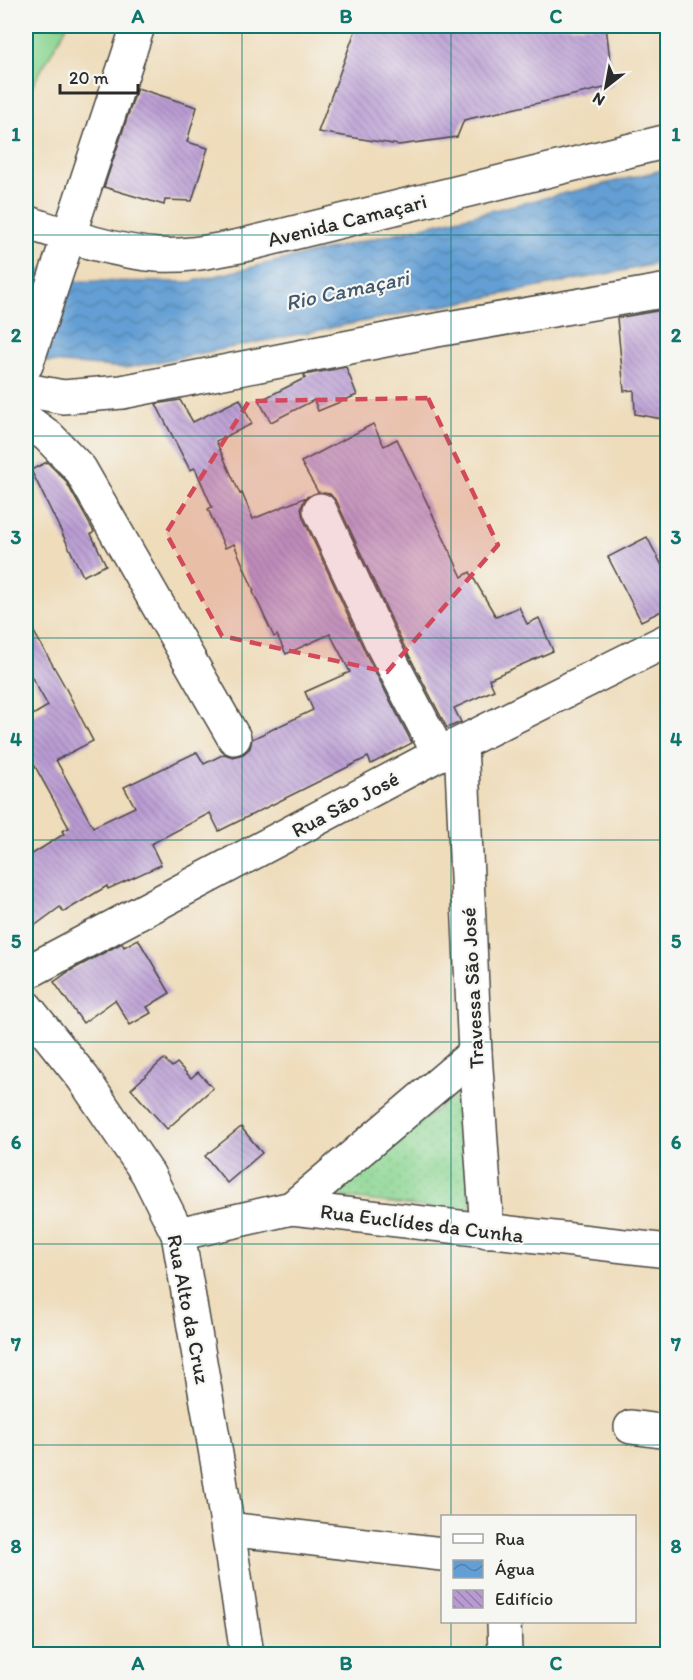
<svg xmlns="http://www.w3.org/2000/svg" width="693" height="1680" viewBox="0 0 693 1680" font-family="Itim,sans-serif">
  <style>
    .grass { fill: url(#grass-dots); stroke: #5a805e; stroke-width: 1.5 }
    .garden { fill: #8ad591; stroke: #5a805e; stroke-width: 1.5 }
    .water { fill: url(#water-waves); stroke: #476580; stroke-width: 1.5 }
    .building { fill: url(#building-back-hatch) }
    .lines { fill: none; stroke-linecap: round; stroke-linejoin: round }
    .minor-casing { stroke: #484640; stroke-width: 36 }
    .minor { stroke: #fff; stroke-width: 33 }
    .marked { fill: #d1495b; fill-opacity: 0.2; stroke: #d1495b; stroke-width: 4.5; stroke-dasharray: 12 8; stroke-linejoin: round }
    .grid { fill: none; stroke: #0f766e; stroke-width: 1.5; stroke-opacity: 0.55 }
    .labels { text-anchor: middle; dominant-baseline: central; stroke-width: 4.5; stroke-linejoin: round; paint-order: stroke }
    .street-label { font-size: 21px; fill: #2b2b2b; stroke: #f6f6f2 }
    .water-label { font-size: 22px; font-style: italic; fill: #41596f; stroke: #f6f6f2 }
    .neatline { fill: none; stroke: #0f766e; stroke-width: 2 }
    .grid-label { font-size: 20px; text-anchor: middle; font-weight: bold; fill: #0f766e }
  </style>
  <defs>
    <pattern id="grass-dots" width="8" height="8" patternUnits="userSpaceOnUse" patternTransform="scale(1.5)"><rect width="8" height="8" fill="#8ad591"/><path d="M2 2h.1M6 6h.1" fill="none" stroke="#77b77d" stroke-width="1.8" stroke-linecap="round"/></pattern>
    <pattern id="water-waves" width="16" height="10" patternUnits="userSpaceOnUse" patternTransform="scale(1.5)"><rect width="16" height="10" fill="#639fd4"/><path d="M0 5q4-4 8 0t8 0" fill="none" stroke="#5282ac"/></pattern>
    <pattern id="building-back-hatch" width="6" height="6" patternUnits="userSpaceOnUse" patternTransform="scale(1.5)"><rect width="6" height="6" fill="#b99bd3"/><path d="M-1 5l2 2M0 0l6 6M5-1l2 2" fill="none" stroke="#977fab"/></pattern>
  </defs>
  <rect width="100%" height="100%" fill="#f6f6f2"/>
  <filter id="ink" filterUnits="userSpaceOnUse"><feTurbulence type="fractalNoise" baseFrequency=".0167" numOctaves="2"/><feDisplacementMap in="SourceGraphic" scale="12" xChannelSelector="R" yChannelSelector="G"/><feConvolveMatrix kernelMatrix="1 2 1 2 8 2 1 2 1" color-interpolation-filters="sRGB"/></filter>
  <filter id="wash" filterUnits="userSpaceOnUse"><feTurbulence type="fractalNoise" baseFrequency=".008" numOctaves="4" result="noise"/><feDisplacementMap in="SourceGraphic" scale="24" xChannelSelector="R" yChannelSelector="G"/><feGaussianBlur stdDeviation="1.35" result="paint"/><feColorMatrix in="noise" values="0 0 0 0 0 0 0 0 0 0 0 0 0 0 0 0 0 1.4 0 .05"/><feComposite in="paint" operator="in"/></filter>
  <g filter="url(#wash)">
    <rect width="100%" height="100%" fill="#eedcba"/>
    <polygon class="grass" points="464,1089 471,1213 325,1195"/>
    <polygon class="garden" points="26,26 67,26 26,96"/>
    <polygon class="water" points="667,169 667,262 126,368 26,360 26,264 67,281 190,282"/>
    <g id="blocks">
      <g class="building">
        <polygon points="357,26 606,26 613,86 464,120 457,137 399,145 318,132"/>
        <polygon points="137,88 197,107 187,142 208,148 192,201 165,200 164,205 104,187"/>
        <polygon points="668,309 668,420 635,414 634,390 624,391 617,318"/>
        <polygon points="346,367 357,395 318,411 314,400 271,422 259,401 305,378 304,375"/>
        <polygon points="240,399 252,424 216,441 240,494 242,493 253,519 309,496 304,500 301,508 303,518 367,656 412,743 371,764 368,757 219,831 210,813 151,844 161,865 108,889 107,886 64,912 60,907 26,932 26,858 64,834 62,831 69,828 26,750 26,719 48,706 26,667 26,618 63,683 93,741 56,760 93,827 135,807 124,787 197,752 204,764 224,754 233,757 243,754 250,748 252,739 313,710 305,692 350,672 330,634 286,654 277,635 274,637 253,592 254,591 234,544 225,548 208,509 212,507 195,468 190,470 156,404 180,400 193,422"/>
        <polygon points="373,424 384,446 397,439 462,577 470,572 496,617 519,607 527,624 539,618 553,651 489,679 494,690 454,708 461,722 447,728 401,640 337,502 330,494 318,492 301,462"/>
        <polygon points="47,462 65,480 94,532 91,534 106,565 83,576 31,470"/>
        <polygon points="647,537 668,577 668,608 641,621 608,557"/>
        <polygon points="138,939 170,993 147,1007 151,1013 130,1025 115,1000 83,1023 54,982 68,972 122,943 124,947"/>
        <polygon points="164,1059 172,1067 177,1063 191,1078 198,1072 213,1088 167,1129 131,1089"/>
        <polygon points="241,1127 262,1153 227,1183 205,1156"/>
      </g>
    </g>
  </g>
  <g filter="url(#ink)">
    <use href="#blocks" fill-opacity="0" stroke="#484640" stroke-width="1.5"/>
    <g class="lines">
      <g class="minor-casing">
        <g id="minor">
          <path d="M26,222C68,236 112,251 157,255C185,257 213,251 240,246L668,141"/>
          <polyline points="26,365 138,26"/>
          <polyline points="26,390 63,397 122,392 431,331 668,290"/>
          <polyline points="26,420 48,436 80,469 234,738"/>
          <polyline points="320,510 384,648 439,754"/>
          <polyline points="461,744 475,1053 487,1231"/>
          <polyline points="26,973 439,754 668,640"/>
          <polyline points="26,1007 83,1078 148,1174 178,1234 218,1466 247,1654"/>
          <polyline points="292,1208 475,1053"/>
          <polyline points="178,1234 292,1208 668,1251"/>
          <polyline points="631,1427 668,1432"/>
          <polyline points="228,1529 442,1554"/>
          <polyline points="504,1622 505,1654"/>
        </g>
      </g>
      <use href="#minor" class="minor"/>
    </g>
  </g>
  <path class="marked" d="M428,398L498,545L387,672L222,636L166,533L249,401Z"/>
  <path class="grid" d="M242,26V1654M451,26V1516M26,235H668M26,436H668M26,638H668M26,840H668M26,1042H668M26,1244H668M26,1445H668M451,1622V1654"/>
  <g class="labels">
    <g class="street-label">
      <text transform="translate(347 220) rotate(-14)">Avenida Camaçari</text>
      <text transform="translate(345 804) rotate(-28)">Rua São José</text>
      <text transform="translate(472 988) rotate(-93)">Travessa São José</text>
      <text transform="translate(422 1223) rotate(7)">Rua Euclídes da Cunha</text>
      <text transform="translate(189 1309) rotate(79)">Rua Alto da Cruz</text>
    </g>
    <g class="water-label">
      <text transform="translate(347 290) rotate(-12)">Rio Camaçari</text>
    </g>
  </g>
  <rect width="693" height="1680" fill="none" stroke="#f6f6f2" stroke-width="66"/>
  <rect x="441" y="1515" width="195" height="108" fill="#f6f6f2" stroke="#a5a5a2" stroke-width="1.5"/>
  <rect x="453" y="1534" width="30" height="9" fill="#ffffff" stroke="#a5a5a2" stroke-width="1.5"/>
  <text x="495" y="1545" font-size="18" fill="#2b2b2b">Rua</text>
  <rect x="453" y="1560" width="30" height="18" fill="url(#water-waves)" stroke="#a5a5a2" stroke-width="1.5"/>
  <text x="495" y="1575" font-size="18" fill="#2b2b2b">Água</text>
  <rect x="453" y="1590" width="30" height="18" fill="url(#building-back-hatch)" stroke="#a5a5a2" stroke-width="1.5"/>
  <text x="495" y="1605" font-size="18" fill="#2b2b2b">Edifício</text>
  <g transform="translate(606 87) rotate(211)" stroke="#f6f6f2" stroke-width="4.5" paint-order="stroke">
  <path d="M0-4.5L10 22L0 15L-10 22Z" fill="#2b2b2b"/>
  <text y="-9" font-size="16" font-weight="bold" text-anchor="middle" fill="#2b2b2b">N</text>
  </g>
  <path d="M60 84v9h78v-9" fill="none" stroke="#2b2b2b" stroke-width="3"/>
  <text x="69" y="84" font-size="18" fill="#2b2b2b" stroke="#f6f6f2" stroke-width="4.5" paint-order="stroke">20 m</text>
  <rect x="33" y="33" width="627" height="1614" class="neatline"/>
  <g class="grid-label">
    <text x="138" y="23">A</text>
    <text x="346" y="23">B</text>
    <text x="556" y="23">C</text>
    <text x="16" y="141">1</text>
    <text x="676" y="141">1</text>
    <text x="16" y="342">2</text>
    <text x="676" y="342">2</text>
    <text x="16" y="544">3</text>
    <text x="676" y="544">3</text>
    <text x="16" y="746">4</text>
    <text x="676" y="746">4</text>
    <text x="16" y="948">5</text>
    <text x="676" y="948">5</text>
    <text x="16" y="1149">6</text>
    <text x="676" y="1149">6</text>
    <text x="16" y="1351">7</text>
    <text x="676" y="1351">7</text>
    <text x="16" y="1553">8</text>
    <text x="676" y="1553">8</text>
    <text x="138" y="1670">A</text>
    <text x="346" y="1670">B</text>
    <text x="556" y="1670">C</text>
  </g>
</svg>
